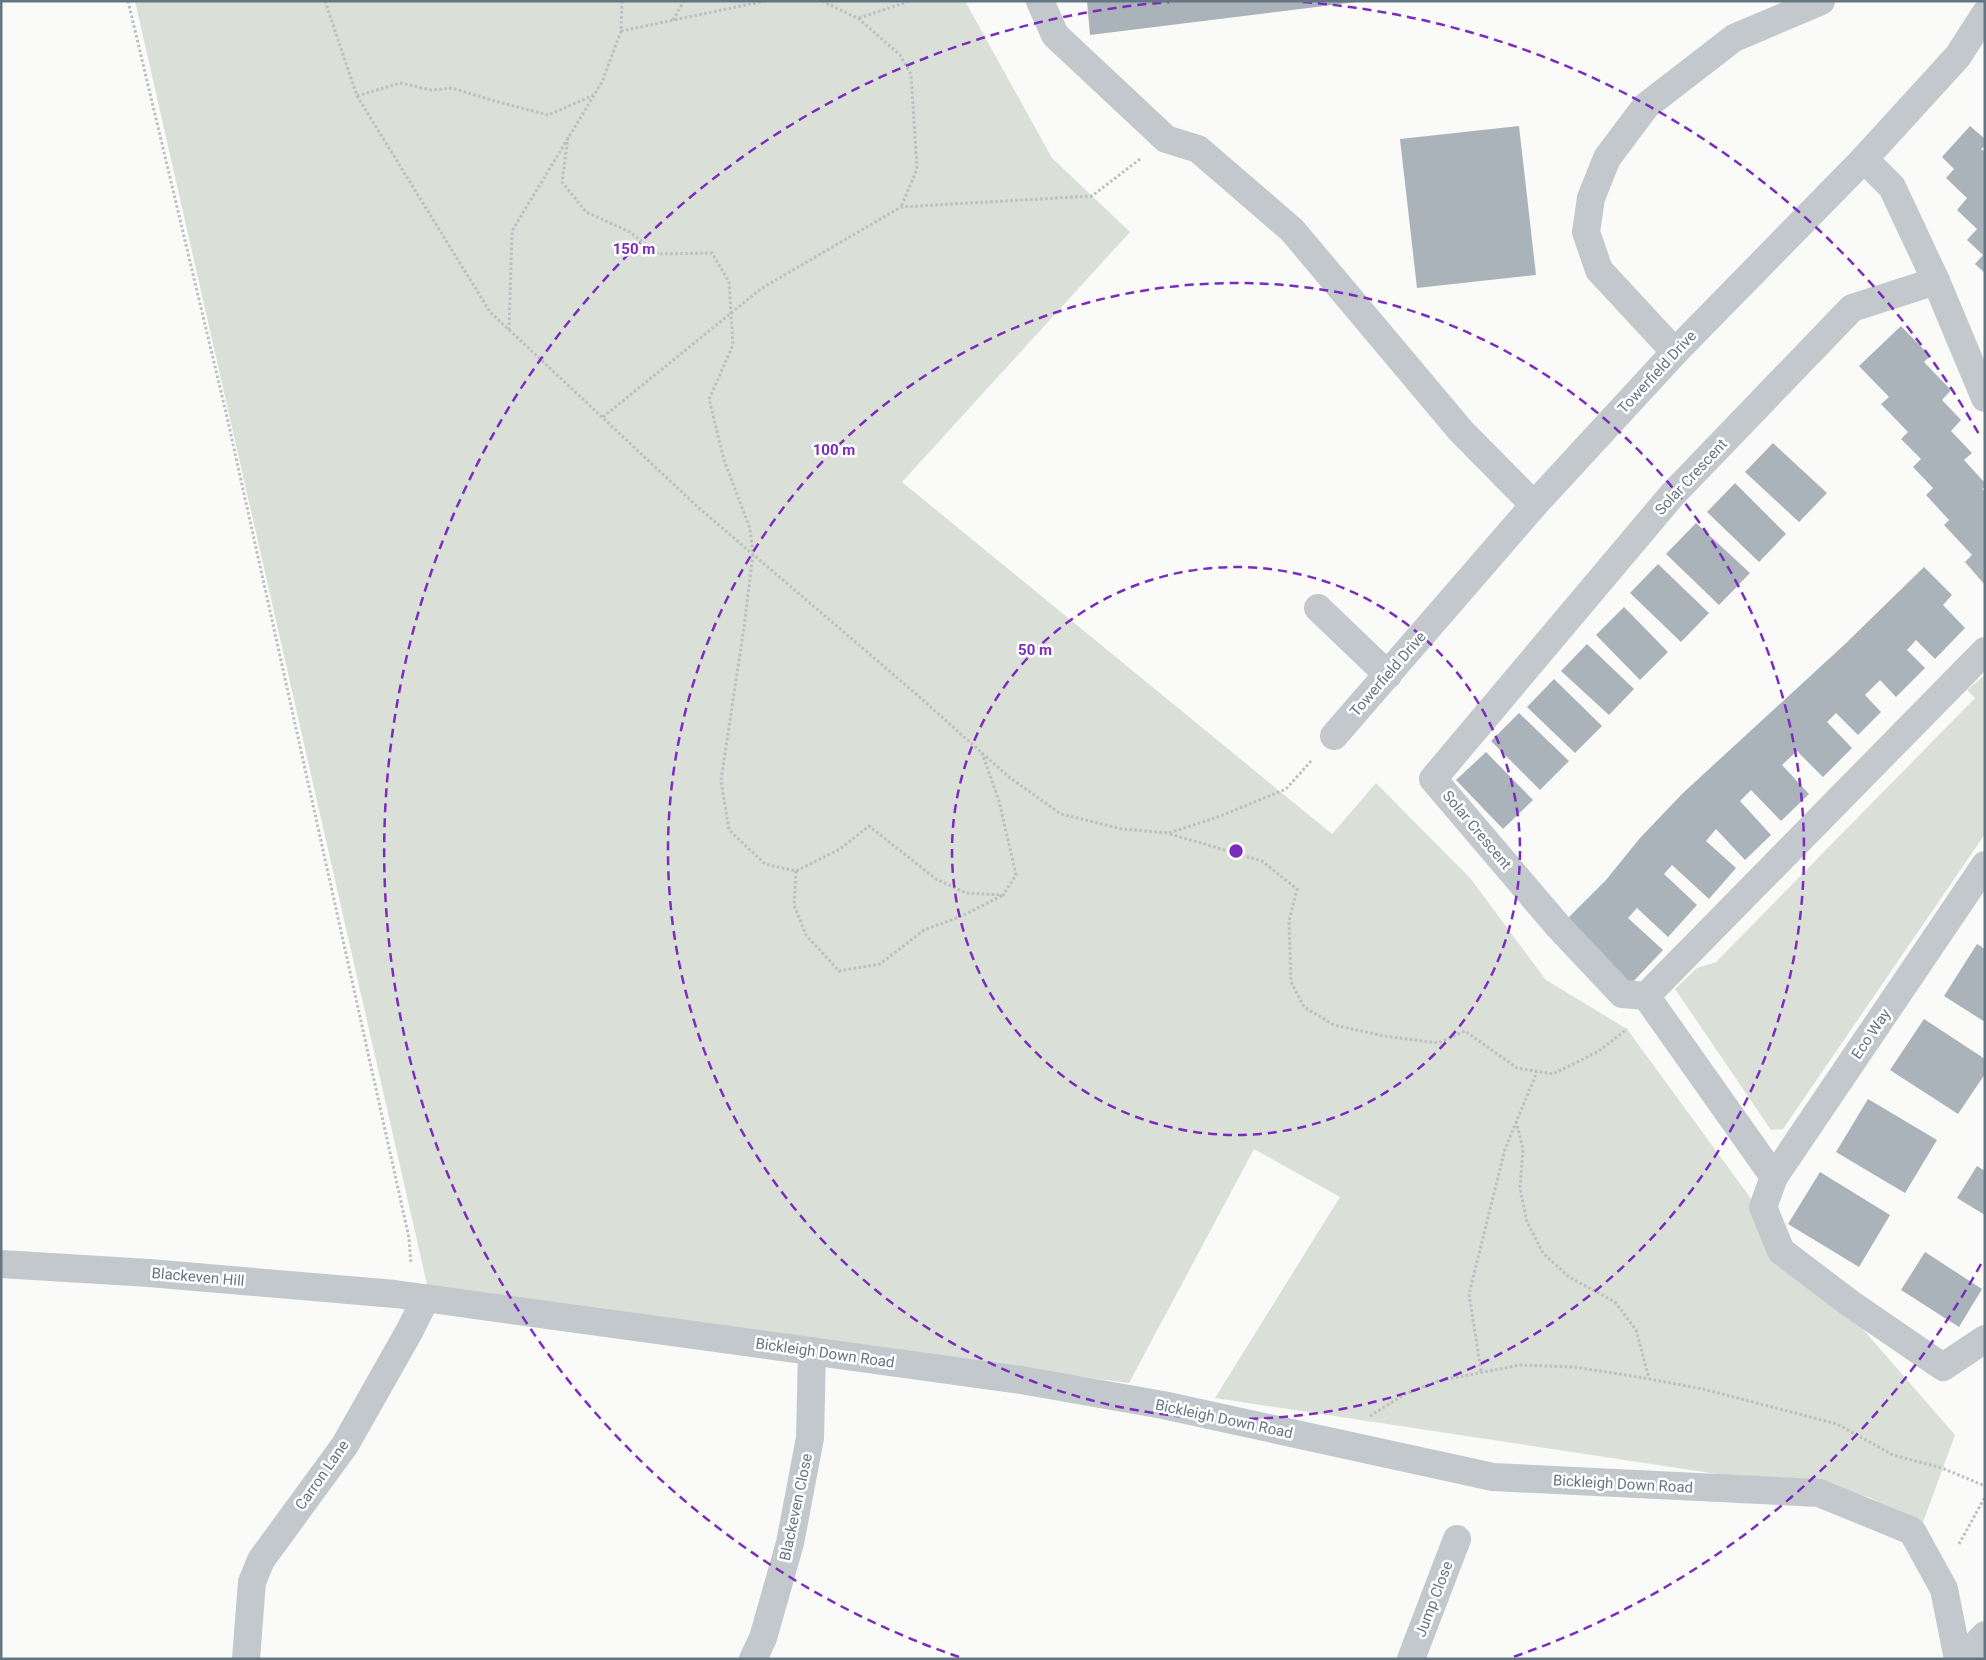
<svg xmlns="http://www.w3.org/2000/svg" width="1986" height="1660" viewBox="0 0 1986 1660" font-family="Roboto,sans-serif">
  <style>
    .green { fill: #dadfd7 }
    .building { fill: #aab3b9 }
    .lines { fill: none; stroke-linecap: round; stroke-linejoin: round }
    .path { stroke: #bbbfc2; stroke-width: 3; stroke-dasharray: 2.5 2.5; stroke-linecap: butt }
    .minor { stroke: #c3c8cc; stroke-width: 28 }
    .ring { fill: none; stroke: #7b2cbf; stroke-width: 2.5; stroke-dasharray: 9 6 }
    .labels { text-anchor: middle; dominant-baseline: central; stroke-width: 5; stroke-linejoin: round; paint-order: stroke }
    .street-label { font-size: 15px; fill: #657683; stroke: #fff }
    .centre { fill: #7b2cbf; stroke: #fff; stroke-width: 2.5 }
    .ring-label { font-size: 15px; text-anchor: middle; font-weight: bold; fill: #7b2cbf; stroke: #fff; stroke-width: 5; stroke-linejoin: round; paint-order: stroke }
  </style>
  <rect width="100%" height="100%" fill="#fafaf8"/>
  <g class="green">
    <polygon points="135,1 965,1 1052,158 1130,232 902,482 1332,834 1376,783 1470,878 1546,980 1627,1029 1760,1211 1955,1435 1922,1525 1869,1497 1215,1398 1340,1197 1254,1149 1129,1383 428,1289"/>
    <polygon points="1985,675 1985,834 1783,1129 1771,1130 1675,989 1697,968 1716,962 1975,698 1967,690"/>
  </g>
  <g class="building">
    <polygon points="1087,1 1356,1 1356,2 1090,35"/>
    <polygon points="1519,126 1536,275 1417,288 1400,139"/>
    <polygon points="1970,126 1985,139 1985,146 1981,149 1985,152 1985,273 1975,264 1983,255 1967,240 1977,229 1957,210 1967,198 1946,178 1954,169 1942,157"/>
    <polygon points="1901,326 1930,356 1924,362 1951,390 1942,400 1961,420 1951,431 1972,453 1964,460 1985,483 1985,486 1982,489 1985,492 1985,585 1965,562 1972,555 1944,525 1949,520 1926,495 1933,488 1913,467 1921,459 1901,439 1908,432 1881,404 1889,397 1859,366"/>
    <polygon points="1773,443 1827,493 1799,522 1745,472"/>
    <polygon points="1735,483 1786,534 1759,562 1707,512"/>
    <polygon points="1696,523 1750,573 1719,605 1666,554"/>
    <polygon points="1658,564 1709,613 1681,642 1630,593"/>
    <polygon points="1924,567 1952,595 1943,605 1965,628 1935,659 1916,640 1907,650 1925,668 1896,697 1880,680 1865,695 1881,712 1858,735 1836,713 1827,722 1852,748 1823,777 1797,751 1782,765 1809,794 1781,821 1751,790 1740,801 1771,835 1745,860 1716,829 1706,841 1736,868 1709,899 1672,865 1664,874 1697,905 1668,937 1637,908 1628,918 1663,950 1629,986 1563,923 1606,880 1640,838 1683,793 1844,645"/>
    <polygon points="1624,607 1668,652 1640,680 1596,635"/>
    <polygon points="1587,644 1634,689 1609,715 1561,671"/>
    <polygon points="1554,679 1602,726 1575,753 1527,707"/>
    <polygon points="1519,713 1569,761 1540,790 1491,741"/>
    <polygon points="1486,752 1533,800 1503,829 1456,780"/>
    <polygon points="1977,944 1985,949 1985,1022 1944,996"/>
    <polygon points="1924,1019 1985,1059 1985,1074 1958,1114 1890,1070"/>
    <polygon points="1868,1099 1937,1140 1905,1193 1836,1152"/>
    <polygon points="1977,1166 1985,1171 1985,1215 1957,1198"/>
    <polygon points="1820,1172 1890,1215 1859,1267 1788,1224"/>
    <polygon points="1925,1252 1982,1289 1959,1327 1901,1290"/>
  </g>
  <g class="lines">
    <g class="path">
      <polyline points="128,1 227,417 409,1238 411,1264"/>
      <polyline points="325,1 357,96 490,312 700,509 915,693 1009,777 1061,814 1122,829 1169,833 1218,817 1286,789 1312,760"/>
      <polyline points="822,1 859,19 900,55 911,74 917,169 901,207"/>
      <polyline points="859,18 910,1"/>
      <polyline points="673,20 684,1"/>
      <polyline points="621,31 765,1"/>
      <polyline points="357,96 400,83 431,90 452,88 491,100 548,115 594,95"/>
      <polyline points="568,137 562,182 586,212 630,232 658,254 712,253 729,282 733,345 709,399 724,460 750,529 753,554 744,627 721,780 729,830 765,864 796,871 840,849 869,826 936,879 966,893 1003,895 1016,875 999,801 982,753"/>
      <polyline points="509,330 512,231 602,82 621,31 622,1"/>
      <polyline points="603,417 762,288 901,207 1092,196 1140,159"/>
      <polyline points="1170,834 1262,861 1297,889 1289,921 1291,982 1304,1007 1334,1025 1384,1036 1438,1043 1465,1031 1517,1068 1553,1074 1599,1051 1627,1029"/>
      <polyline points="796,871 794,905 806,935 839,971 880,964 924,930 962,916 1003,895"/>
      <polyline points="1516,1121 1523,1149 1520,1188 1527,1222 1543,1253 1569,1277 1615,1302 1636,1330 1649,1378"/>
      <polyline points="1481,1371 1469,1294 1505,1149 1537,1072"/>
      <polyline points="1370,1416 1405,1394 1438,1381 1520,1365 1573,1367 1633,1376 1703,1389 1837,1424 1893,1455 1942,1468 1985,1486"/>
      <polyline points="1959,1544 1985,1497"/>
    </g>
    <g class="minor">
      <polyline points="1040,1 1055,35 1166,139 1198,149 1292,230 1461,431 1534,505"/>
      <polyline points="1864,159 1892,187 1936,281"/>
      <polyline points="1675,352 1599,270 1586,232 1591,198 1607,158 1646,106 1734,38 1821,1"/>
      <polyline points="1985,398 1936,281 1852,308 1672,495 1433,779 1558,926 1622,994 1646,996 1985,651"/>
      <polyline points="1318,608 1388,675"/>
      <polyline points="1334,736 1534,505 1675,352 1864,159 1958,56 1985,14"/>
      <polyline points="1985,865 1774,1177 1763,1207 1781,1251 1851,1304 1943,1367 1985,1339"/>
      <polyline points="1646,996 1774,1177"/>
      <polyline points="1,1264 149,1273 395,1294 1021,1380 1163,1405 1493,1477 1819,1493 1912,1531 1944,1589 1958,1659"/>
      <polyline points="246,1659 252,1582 261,1560 345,1445 410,1330 426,1298"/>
      <polyline points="753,1659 763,1638 790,1543 810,1438 812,1351"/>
      <polyline points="1411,1659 1457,1539"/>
      <polyline points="1963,1659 1985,1635"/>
    </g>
  </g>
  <g class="ring">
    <circle cx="1236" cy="851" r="284"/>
    <circle cx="1236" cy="851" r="568"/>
    <path d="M1981 1264A852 852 0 0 1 1513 1657M959 1657A852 852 0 0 1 1169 2M1303 2A852 852 0 0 1 1981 438"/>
  </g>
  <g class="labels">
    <g class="street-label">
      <text transform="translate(1657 372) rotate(-47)">Towerfield Drive</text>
      <text transform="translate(1691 477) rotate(-47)">Solar Crescent</text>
      <text transform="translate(1388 674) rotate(-49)">Towerfield Drive</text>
      <text transform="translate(1477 830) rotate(50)">Solar Crescent</text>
      <text transform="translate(1871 1034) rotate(-56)">Eco Way</text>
      <text transform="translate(198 1277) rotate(5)">Blackeven Hill</text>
      <text transform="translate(825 1353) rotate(8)">Bickleigh Down Road</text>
      <text transform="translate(1224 1419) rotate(12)">Bickleigh Down Road</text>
      <text transform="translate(322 1475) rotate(-55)">Carron Lane</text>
      <text transform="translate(1623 1484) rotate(3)">Bickleigh Down Road</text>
      <text transform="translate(796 1507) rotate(-78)">Blackeven Close</text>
      <text transform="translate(1434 1599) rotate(-69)">Jump Close</text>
    </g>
  </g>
  <circle cx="1236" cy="851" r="8" class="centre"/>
  <g class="ring-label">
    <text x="634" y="254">150 m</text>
    <text x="834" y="455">100 m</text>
    <text x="1035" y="655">50 m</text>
  </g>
  <rect width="1986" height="1660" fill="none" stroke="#657683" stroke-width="5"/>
</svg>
